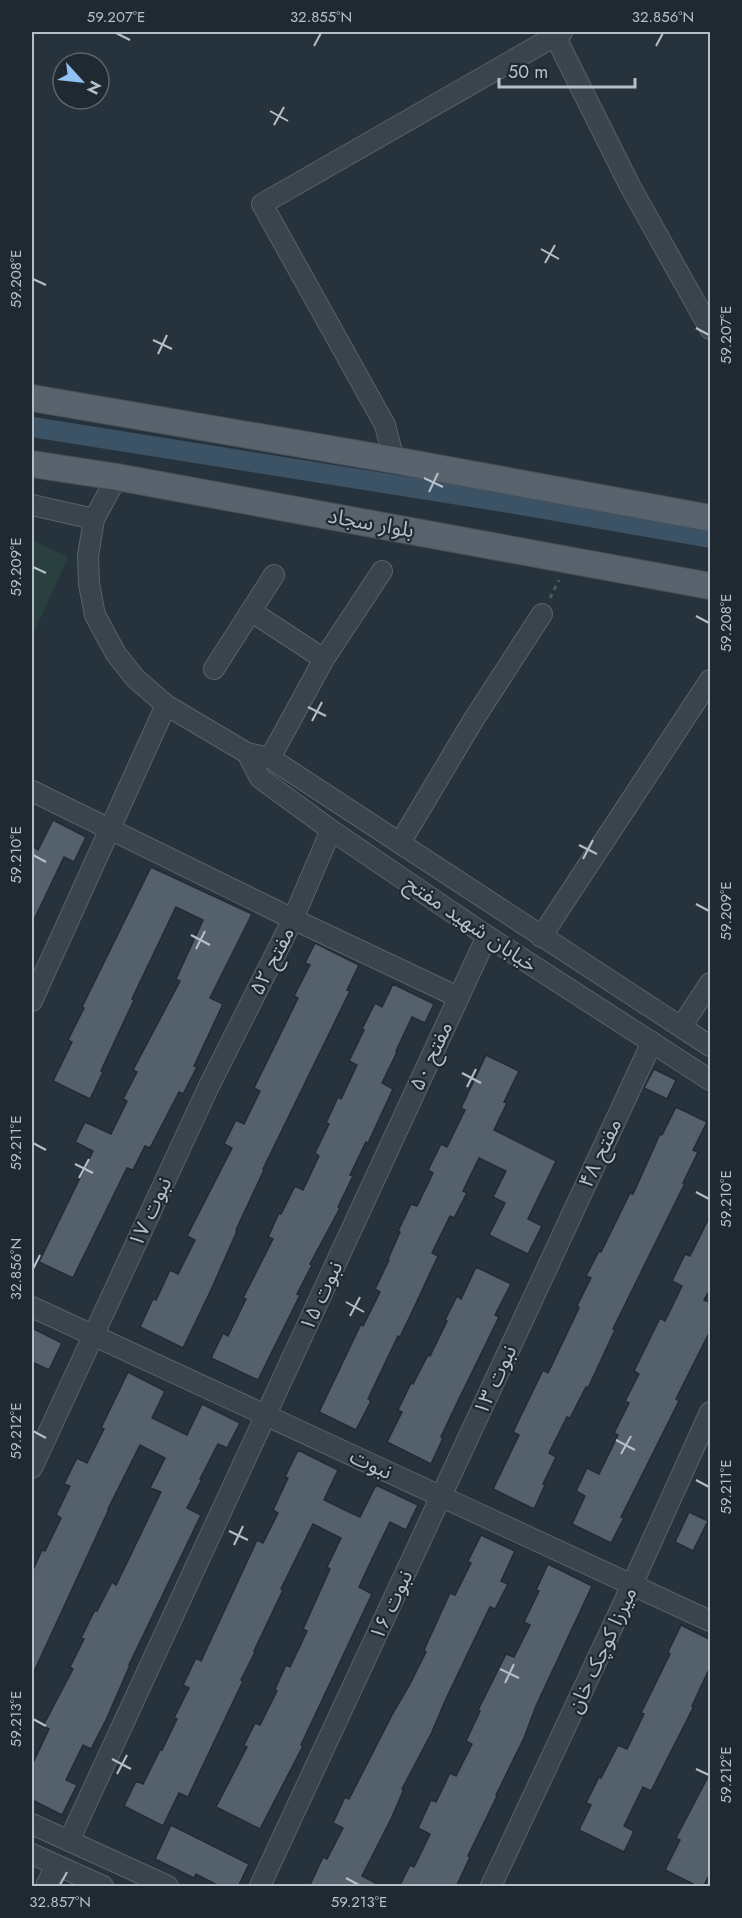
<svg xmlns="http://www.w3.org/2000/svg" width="742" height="1918" viewBox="0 0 742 1918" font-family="Jost,'Noto Sans Arabic',sans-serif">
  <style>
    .green { fill: #29403f }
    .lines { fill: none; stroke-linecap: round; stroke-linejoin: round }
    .canal { stroke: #3c5365; stroke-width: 20 }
    .building { fill: #54616d; stroke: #212b34; stroke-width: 1.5 }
    .minor-casing { stroke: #58626b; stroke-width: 22 }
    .major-casing { stroke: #465059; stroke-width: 28 }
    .path { stroke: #485c5c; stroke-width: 3; stroke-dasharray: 4.5 4.5; stroke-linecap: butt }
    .minor { stroke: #3a444d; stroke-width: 20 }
    .major { stroke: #58636d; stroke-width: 26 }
    .ticks { fill: none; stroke: #b6bfc8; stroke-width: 2 }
    .labels { text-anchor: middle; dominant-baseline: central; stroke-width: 4.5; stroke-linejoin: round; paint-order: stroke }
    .street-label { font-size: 21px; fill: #b6bfc8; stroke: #1f2932 }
    .neatline { fill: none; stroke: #b6bfc8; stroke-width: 2 }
    .ticks-label { font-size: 15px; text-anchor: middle; fill: #b6bfc8 }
  </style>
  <rect width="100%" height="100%" fill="#26333d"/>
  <polygon class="green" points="32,540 68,557 32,637"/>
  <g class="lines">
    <polyline class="canal" points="32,427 522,505 710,538"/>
  </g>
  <g class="building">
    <polygon points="53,820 86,837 74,862 64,857 32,924 32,846 38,850"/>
    <polygon points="151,867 252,914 210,998 223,1004 194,1066 197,1067 183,1094 179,1092 150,1148 145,1146 133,1170 127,1168 73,1278 39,1262 93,1151 75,1142 85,1122 111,1134 127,1101 123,1099 137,1072 133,1070 180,981 176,979 203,920 176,907 132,999 134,1000 101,1071 103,1072 90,1099 53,1081 72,1042 68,1040 84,1008 82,1007"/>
    <polygon points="315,943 359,965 347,990 350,991 263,1169 264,1170 236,1230 237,1231 211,1290 183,1348 140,1327 153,1299 156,1300 170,1270 178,1274 195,1240 187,1236 232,1148 224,1144 236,1120 244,1124 260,1091 254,1088 298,998 294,996 310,965 305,963"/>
    <polygon points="393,984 434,1004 425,1023 412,1017 396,1051 397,1052 382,1083 393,1089 368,1143 366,1142 350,1175 353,1176 338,1207 340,1208 310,1264 312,1265 297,1294 300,1295 258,1380 211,1358 223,1333 228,1336 246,1299 243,1298 273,1239 268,1237 279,1213 281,1214 295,1186 303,1190 319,1156 315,1153 329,1124 326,1123 338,1097 341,1099 357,1065 349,1061 364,1030 362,1029 375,1003 382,1007"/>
    <polygon points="486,1055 519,1071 504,1102 507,1103 494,1130 556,1161 528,1219 542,1226 528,1254 489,1235 505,1203 493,1197 506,1171 479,1158 463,1191 467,1193 454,1218 450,1216 432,1253 438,1256 412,1312 400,1337 398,1336 368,1399 371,1401 356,1430 319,1412 361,1324 363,1326 380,1292 375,1289 389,1260 388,1259 400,1232 398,1231 411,1204 417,1206 433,1173 428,1170 441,1144 447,1147 465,1110 461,1108"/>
    <polygon points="654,1069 676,1080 667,1099 644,1088"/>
    <polygon points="676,1107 707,1122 693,1150 698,1152 683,1183 685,1183 613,1329 615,1330 588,1388 586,1387 570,1418 567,1417 549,1453 556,1457 543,1484 545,1485 534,1509 493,1489 519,1435 513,1432 543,1370 548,1373 579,1308 577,1306 591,1278 586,1276 599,1251 601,1252 630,1193 633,1194 660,1134 662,1135"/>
    <polygon points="711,1214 711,1288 704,1300 711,1303 711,1329 676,1399 679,1401 621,1517 624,1518 611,1543 572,1524 585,1496 576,1491 587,1468 599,1474 618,1435 614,1433 629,1403 625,1401 639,1374 634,1371 660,1318 665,1321 682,1286 672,1281 685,1254 690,1256"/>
    <polygon points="476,1267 511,1284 495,1315 499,1317 456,1405 441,1437 443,1438 431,1464 387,1442 402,1412 398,1410 411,1383 413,1384 428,1355 430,1356 447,1321 445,1320 457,1296 461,1299"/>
    <polygon points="32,1328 62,1343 49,1370 32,1362"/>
    <polygon points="128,1372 165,1391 152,1418 187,1435 202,1404 240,1423 227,1448 218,1444 200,1479 202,1479 187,1508 201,1515 129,1665 130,1665 106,1720 91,1749 83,1745 66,1780 77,1785 62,1815 32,1800 32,1765 49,1729 43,1726 73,1669 70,1667 84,1639 81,1638 95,1610 97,1611 112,1582 116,1585 161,1492 150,1488 165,1458 140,1445 108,1509 109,1509 32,1676 32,1572 42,1550 45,1551 61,1518 56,1515 70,1486 64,1484 77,1458 87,1463 104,1429 101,1428"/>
    <polygon points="298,1450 338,1470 324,1500 349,1512 360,1517 376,1485 418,1505 406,1530 390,1522 372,1559 359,1587 372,1594 301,1745 303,1746 260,1829 216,1807 247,1747 244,1745 255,1723 260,1725 277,1691 275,1689 286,1665 290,1667 307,1631 303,1629 330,1569 327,1567 341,1538 313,1524 281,1589 283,1590 254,1651 255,1652 241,1680 243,1681 188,1797 179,1793 163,1826 124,1806 136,1781 143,1784 160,1750 162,1750 177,1719 174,1718 189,1688 183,1685 196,1658 201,1661 257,1540 263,1543 278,1513 273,1510 288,1478 285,1477"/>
    <polygon points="689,1512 708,1521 693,1551 675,1542"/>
    <polygon points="481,1535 515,1551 501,1581 508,1584 495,1609 490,1607 445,1701 432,1732 402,1789 404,1789 391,1819 362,1876 383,1887 309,1887 323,1857 327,1859 343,1828 333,1823 345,1797 349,1799 393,1713 410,1684 426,1652 424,1650 450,1593 455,1595 471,1563 468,1561"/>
    <polygon points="548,1564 592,1586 536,1706 524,1738 496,1795 497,1796 468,1856 470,1857 456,1887 399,1887 410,1865 414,1867 430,1834 418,1828 431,1800 436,1802 450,1773 456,1776 472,1744 466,1741 480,1711 478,1710 506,1654 514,1657 530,1625 524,1622 539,1591 536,1590"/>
    <polygon points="681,1625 711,1640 711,1665 692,1706 694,1706 651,1791 643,1787 624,1826 634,1831 624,1852 579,1830 591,1805 586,1803 599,1777 601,1778 618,1745 627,1749 644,1714 641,1713 670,1654 668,1652"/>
    <polygon points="711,1771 711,1872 703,1887 699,1887 665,1870 680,1840 676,1838"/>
    <polygon points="171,1825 249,1864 238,1887 221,1887 196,1874 194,1878 155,1859"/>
  </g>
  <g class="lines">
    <g class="minor-casing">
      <g id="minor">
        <polyline points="553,32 630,186 710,329"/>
        <polyline points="394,460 385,425 262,204 562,32"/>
        <polyline points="117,477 94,519 88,556 89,584 95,615 116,654 135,678 166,705 247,753 270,758 710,1046"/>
        <polyline points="32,505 94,519"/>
        <polyline points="252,612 324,659"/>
        <polyline points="214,669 274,575"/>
        <polyline points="247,753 260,778 331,830 487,936 710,1080"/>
        <polyline points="270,758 324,659 382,571"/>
        <polyline points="32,791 293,919 458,997"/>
        <polyline points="400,843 474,719 542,614"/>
        <polyline points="541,937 710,680"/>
        <polyline points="32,1001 166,705"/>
        <polyline points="681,1027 710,983"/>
        <polyline points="32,1307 710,1621"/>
        <polyline points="32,1468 208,1088 293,919 331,830"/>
        <polyline points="32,1824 168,1886"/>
        <polyline points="69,1841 487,936"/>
        <polyline points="32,1854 103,1886"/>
        <polyline points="46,1886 56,1865"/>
        <polyline points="260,1886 652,1042"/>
        <polyline points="491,1886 632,1585 710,1412"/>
      </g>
    </g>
    <g class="major-casing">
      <g id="major">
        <polyline points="32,398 394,460 710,518"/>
        <polyline points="32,464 117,477 710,586"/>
      </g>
    </g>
    <polyline class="path" points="550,598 559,580"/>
    <use href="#minor" class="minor"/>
    <use href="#major" class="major"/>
  </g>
  <path class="ticks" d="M116,33L130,40M314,46L321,33M656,46L663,33M270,111L288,121M274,125L284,107M541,249L559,259M545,263L555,245M33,279L46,285M696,328L709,335M153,340L172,349M158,354L167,335M424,478L443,487M429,492L438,473M33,567L46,573M696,616L709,623M308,707L326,716M312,721L322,702M579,845L597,854M33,855L46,862M583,859L593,840M696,904L709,911M191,935L210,945M196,949L205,931M462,1073L481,1083M467,1087L476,1069M33,1143L46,1150M75,1164L93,1173M79,1178L89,1159M696,1192L709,1199M33,1269L40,1255M346,1302L364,1312M350,1316L360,1297M33,1431L46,1438M616,1440L635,1450M621,1454L631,1436M696,1480L709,1487M229,1531L248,1540M234,1545L243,1526M500,1669L519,1678M505,1683L514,1664M33,1719L46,1726M112,1759L131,1769M696,1769L709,1775M117,1774L127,1755M346,1878L359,1885M60,1885L67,1872"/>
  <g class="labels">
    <g class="street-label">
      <text transform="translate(371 523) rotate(10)">بلوار سجاد</text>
      <text transform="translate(471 924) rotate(34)">خیابان شهید مفتح</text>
      <text transform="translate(272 961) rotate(-63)">مفتح ۵۲</text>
      <text transform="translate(431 1056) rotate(-65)">مفتح ۵۰</text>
      <text transform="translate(600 1153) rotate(-65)">مفتح ۴۸</text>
      <text transform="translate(150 1212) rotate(-65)">نبوت ۱۷</text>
      <text transform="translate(321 1296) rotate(-65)">نبوت ۱۵</text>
      <text transform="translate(495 1380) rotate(-65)">نبوت ۱۳</text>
      <text transform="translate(371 1464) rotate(25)">نبوت</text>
      <text transform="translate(391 1605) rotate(-65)">نبوت ۱۶</text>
      <text transform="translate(602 1650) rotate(-65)">میرزا کوچک خان</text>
    </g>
  </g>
  <rect width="742" height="1918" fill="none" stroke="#1f2932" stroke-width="66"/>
  <g transform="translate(81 81) rotate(117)"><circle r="28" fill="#1f2932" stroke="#5b656e" stroke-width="1.5"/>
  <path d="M0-4.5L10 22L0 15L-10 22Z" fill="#91c2f2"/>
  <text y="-9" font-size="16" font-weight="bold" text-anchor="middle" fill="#b6bfc8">N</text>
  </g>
  <path d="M499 78v9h136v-9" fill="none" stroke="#b6bfc8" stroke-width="3"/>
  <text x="508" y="78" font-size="18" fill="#b6bfc8" stroke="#1f2932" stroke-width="4.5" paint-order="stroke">50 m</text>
  <rect x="33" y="33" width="676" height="1852" class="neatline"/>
  <g class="ticks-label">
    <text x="116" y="22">59.207°E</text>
    <text x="321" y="22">32.855°N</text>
    <text x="663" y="22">32.856°N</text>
    <text transform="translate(16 279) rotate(-90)" y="5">59.208°E</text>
    <text transform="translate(726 335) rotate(-90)" y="5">59.207°E</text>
    <text transform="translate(16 567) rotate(-90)" y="5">59.209°E</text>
    <text transform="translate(726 623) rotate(-90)" y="5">59.208°E</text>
    <text transform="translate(16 855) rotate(-90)" y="5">59.210°E</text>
    <text transform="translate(726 911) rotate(-90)" y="5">59.209°E</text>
    <text transform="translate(16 1143) rotate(-90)" y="5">59.211°E</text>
    <text transform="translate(726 1199) rotate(-90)" y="5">59.210°E</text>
    <text transform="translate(16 1269) rotate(-90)" y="5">32.856°N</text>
    <text transform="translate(16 1431) rotate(-90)" y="5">59.212°E</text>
    <text transform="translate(726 1487) rotate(-90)" y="5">59.211°E</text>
    <text transform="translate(16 1719) rotate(-90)" y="5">59.213°E</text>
    <text transform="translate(726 1775) rotate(-90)" y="5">59.212°E</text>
    <text x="60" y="1907">32.857°N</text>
    <text x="359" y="1907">59.213°E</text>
  </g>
</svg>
